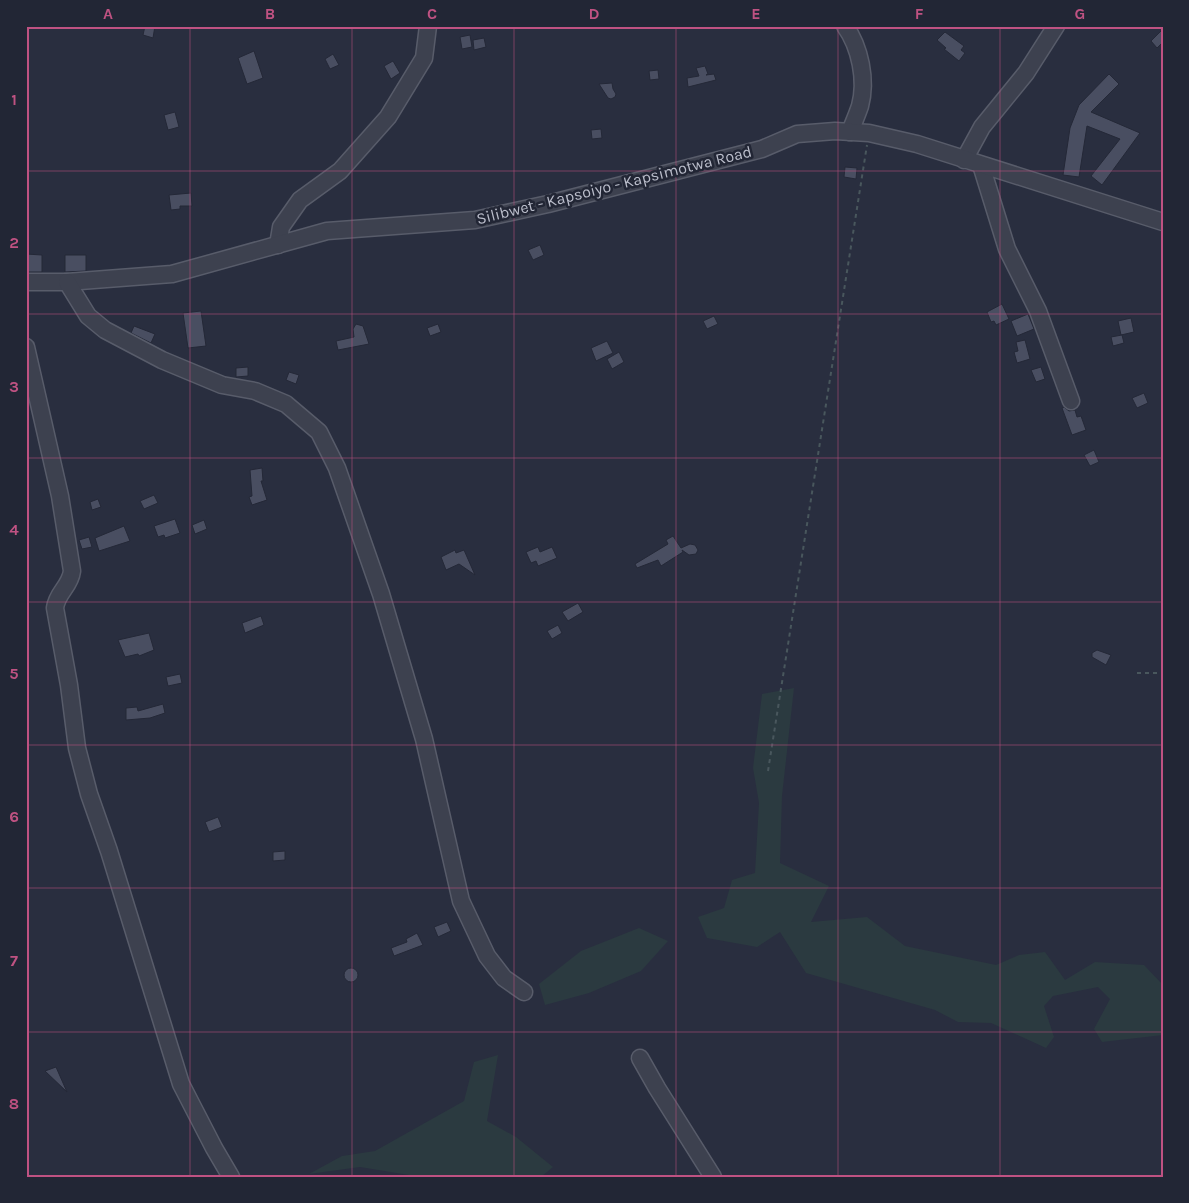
<svg xmlns="http://www.w3.org/2000/svg" width="1189" height="1203" viewBox="0 0 1189 1203" font-family="Karla,sans-serif">
  <style>
    .green { fill: #2b3a40 }
    .building { fill: #494e61; stroke: #242837 }
    .lines { fill: none; stroke-linecap: round; stroke-linejoin: round }
    .minor-casing { stroke: #585c6a; stroke-width: 19 }
    .path { stroke: #49575d; stroke-width: 2; stroke-dasharray: 4 4; stroke-linecap: butt }
    .minor { stroke: #3d414f; stroke-width: 16 }
    .grid { fill: none; stroke: #bf5282; stroke-width: 1; stroke-opacity: 0.55 }
    .labels { text-anchor: middle; dominant-baseline: central; stroke-width: 5; stroke-linejoin: round; paint-order: stroke }
    .street-label { font-size: 16px; fill: #babdca; stroke: #222635 }
    .neatline { fill: none; stroke: #bf5282; stroke-width: 2 }
    .grid-label { font-size: 16px; text-anchor: middle; font-weight: bold; fill: #bf5282 }
  </style>
  <rect width="100%" height="100%" fill="#292e3f"/>
  <g class="green">
    <polygon points="794,688 782,796 780,863 829,886 811,922 867,917 905,946 996,965 1019,955 1045,952 1065,980 1095,962 1144,965 1163,985 1163,1035 1102,1042 1094,1029 1110,999 1098,987 1053,996 1044,1006 1054,1037 1046,1048 991,1023 958,1022 935,1010 806,973 780,932 757,947 707,938 698,917 724,908 732,880 755,873 759,803 753,768 762,694"/>
    <polygon points="639,928 668,941 641,971 589,993 545,1005 539,984 581,951"/>
    <polygon points="498,1055 487,1121 516,1137 553,1167 541,1177 421,1177 360,1167 309,1174 342,1156 375,1151 464,1101 474,1062"/>
  </g>
  <g class="building">
    <polygon points="145,26 155,26 153,38 143,35"/>
    <polygon points="1163,29 1163,42 1157,48 1151,41"/>
    <polygon points="945,32 964,46 961,50 965,53 959,61 944,49 946,48 937,40"/>
    <polygon points="470,35 472,47 462,49 460,37"/>
    <polygon points="484,38 486,47 474,50 473,40"/>
    <polygon points="254,51 263,78 247,84 238,58"/>
    <polygon points="333,54 339,65 330,69 325,59"/>
    <polygon points="393,61 400,73 391,79 384,66"/>
    <polygon points="705,66 708,74 706,75 714,74 716,80 688,87 687,78 699,76 696,68"/>
    <polygon points="658,70 659,79 650,80 649,71"/>
    <polygon points="1109,74 1119,84 1091,112 1140,133 1102,185 1091,176 1120,139 1087,126 1079,177 1063,175 1070,128 1079,105"/>
    <polygon points="612,83 613,89 616,94 615,97 611,99 608,98 599,84"/>
    <polygon points="175,112 179,127 168,130 164,115"/>
    <polygon points="601,129 602,138 592,139 591,130"/>
    <polygon points="845,167 857,168 856,179 844,177"/>
    <polygon points="191,193 192,206 180,206 180,209 171,210 169,195"/>
    <polygon points="540,245 544,255 533,260 528,250"/>
    <polygon points="26,254 42,255 42,272 26,272"/>
    <polygon points="65,255 86,255 86,271 65,272"/>
    <polygon points="1002,304 1009,319 996,325 994,321 991,322 987,312"/>
    <polygon points="201,311 206,346 188,348 183,313"/>
    <polygon points="1028,314 1034,329 1017,336 1011,321"/>
    <polygon points="714,316 718,324 707,329 703,321"/>
    <polygon points="1131,318 1134,332 1121,335 1118,321"/>
    <polygon points="356,324 363,326 369,344 338,350 336,341 354,337 353,329"/>
    <polygon points="438,324 441,332 430,336 427,328"/>
    <polygon points="134,326 155,334 151,343 131,333"/>
    <polygon points="1122,335 1124,343 1113,346 1111,337"/>
    <polygon points="1025,340 1030,359 1017,363 1014,352 1018,351 1016,342"/>
    <polygon points="607,341 613,353 596,361 591,348"/>
    <polygon points="619,352 624,362 612,369 607,359"/>
    <polygon points="248,367 248,376 236,377 236,368"/>
    <polygon points="1041,367 1045,379 1036,382 1031,370"/>
    <polygon points="289,372 299,375 296,384 286,380"/>
    <polygon points="1144,393 1148,403 1137,408 1132,398"/>
    <polygon points="1064,407 1069,411 1075,410 1077,417 1081,416 1086,430 1072,435 1062,408"/>
    <polygon points="1094,450 1099,462 1090,466 1084,455"/>
    <polygon points="262,468 263,481 261,481 267,500 252,505 249,497 252,496 250,470"/>
    <polygon points="154,495 158,503 144,509 140,501"/>
    <polygon points="98,499 101,507 92,510 90,502"/>
    <polygon points="175,519 180,533 165,538 164,535 158,537 154,526"/>
    <polygon points="204,520 207,529 195,534 192,525"/>
    <polygon points="124,526 130,541 99,551 95,538"/>
    <polygon points="673,536 681,548 690,544 695,545 698,550 696,554 689,555 682,550 683,552 661,566 658,560 637,568 635,564 668,544 666,540"/>
    <polygon points="89,537 92,547 82,549 79,540"/>
    <polygon points="538,547 540,552 552,547 557,558 538,566 536,561 531,563 526,552"/>
    <polygon points="455,550 456,553 464,550 475,575 459,564 446,570 441,557"/>
    <polygon points="578,603 583,612 568,621 562,612"/>
    <polygon points="261,616 264,625 245,633 242,623"/>
    <polygon points="558,625 562,633 552,639 547,631"/>
    <polygon points="149,633 154,650 139,656 138,654 125,657 118,640"/>
    <polygon points="1097,650 1111,655 1106,665 1092,657 1092,653"/>
    <polygon points="180,674 182,683 168,686 166,677"/>
    <polygon points="163,704 165,713 150,718 126,720 126,708 137,707 138,711"/>
    <polygon points="218,817 222,827 209,832 205,822"/>
    <polygon points="285,851 285,860 273,861 273,852"/>
    <polygon points="447,922 451,931 438,937 434,927"/>
    <polygon points="417,933 423,945 394,956 391,948 407,942 406,939"/>
    <circle cx="351" cy="975" r="7"/>
    <polygon points="56,1067 67,1092 45,1071"/>
  </g>
  <g class="lines">
    <g class="minor-casing">
      <g id="minor">
        <path d="M845,26C860,47 867,80 860,106C857,115 853,124 850,132"/>
        <polyline points="964,160 982,127 1026,73 1056,26"/>
        <polyline points="981,165 1007,249 1038,311 1071,401"/>
        <polyline points="278,245 281,227 300,200 340,171 388,117 424,58 428,26"/>
        <polyline points="26,282 67,282 172,274 327,231 475,220 548,204 762,149 797,134 835,131 869,133 917,144 1163,222"/>
        <polyline points="67,282 88,316 105,330 162,360 222,385 255,391 286,404 319,432 337,468 381,594 424,739 461,901 487,956 504,978 524,992"/>
        <path d="M26,347L60,496L72,571C70,587 57,592 55,608L69,685L77,748L89,794L109,851L181,1084L214,1148L231,1177"/>
        <polyline points="640,1058 657,1088 713,1177"/>
      </g>
    </g>
    <g class="path">
      <polyline points="1137,673 1163,673"/>
      <polyline points="768,771 867,145"/>
    </g>
    <use href="#minor" class="minor"/>
  </g>
  <path class="grid" d="M190,26V1177M352,26V1177M514,26V1177M676,26V1177M838,26V1177M1000,26V1177M26,171H1163M26,314H1163M26,458H1163M26,602H1163M26,745H1163M26,888H1163M26,1032H1163"/>
  <g class="labels">
    <g class="street-label">
      <text transform="translate(614 185) rotate(-14)">Silibwet - Kapsoiyo - Kapsimotwa Road</text>
    </g>
  </g>
  <rect width="1189" height="1203" fill="none" stroke="#222635" stroke-width="55"/>
  <rect x="28" y="28" width="1134" height="1148" class="neatline"/>
  <g class="grid-label">
    <text x="108" y="19">A</text>
    <text x="270" y="19">B</text>
    <text x="432" y="19">C</text>
    <text x="594" y="19">D</text>
    <text x="756" y="19">E</text>
    <text x="919" y="19">F</text>
    <text x="1080" y="19">G</text>
    <text x="14" y="105">1</text>
    <text x="14" y="248">2</text>
    <text x="14" y="392">3</text>
    <text x="14" y="535">4</text>
    <text x="14" y="679">5</text>
    <text x="14" y="822">6</text>
    <text x="14" y="966">7</text>
    <text x="14" y="1109">8</text>
  </g>
</svg>
